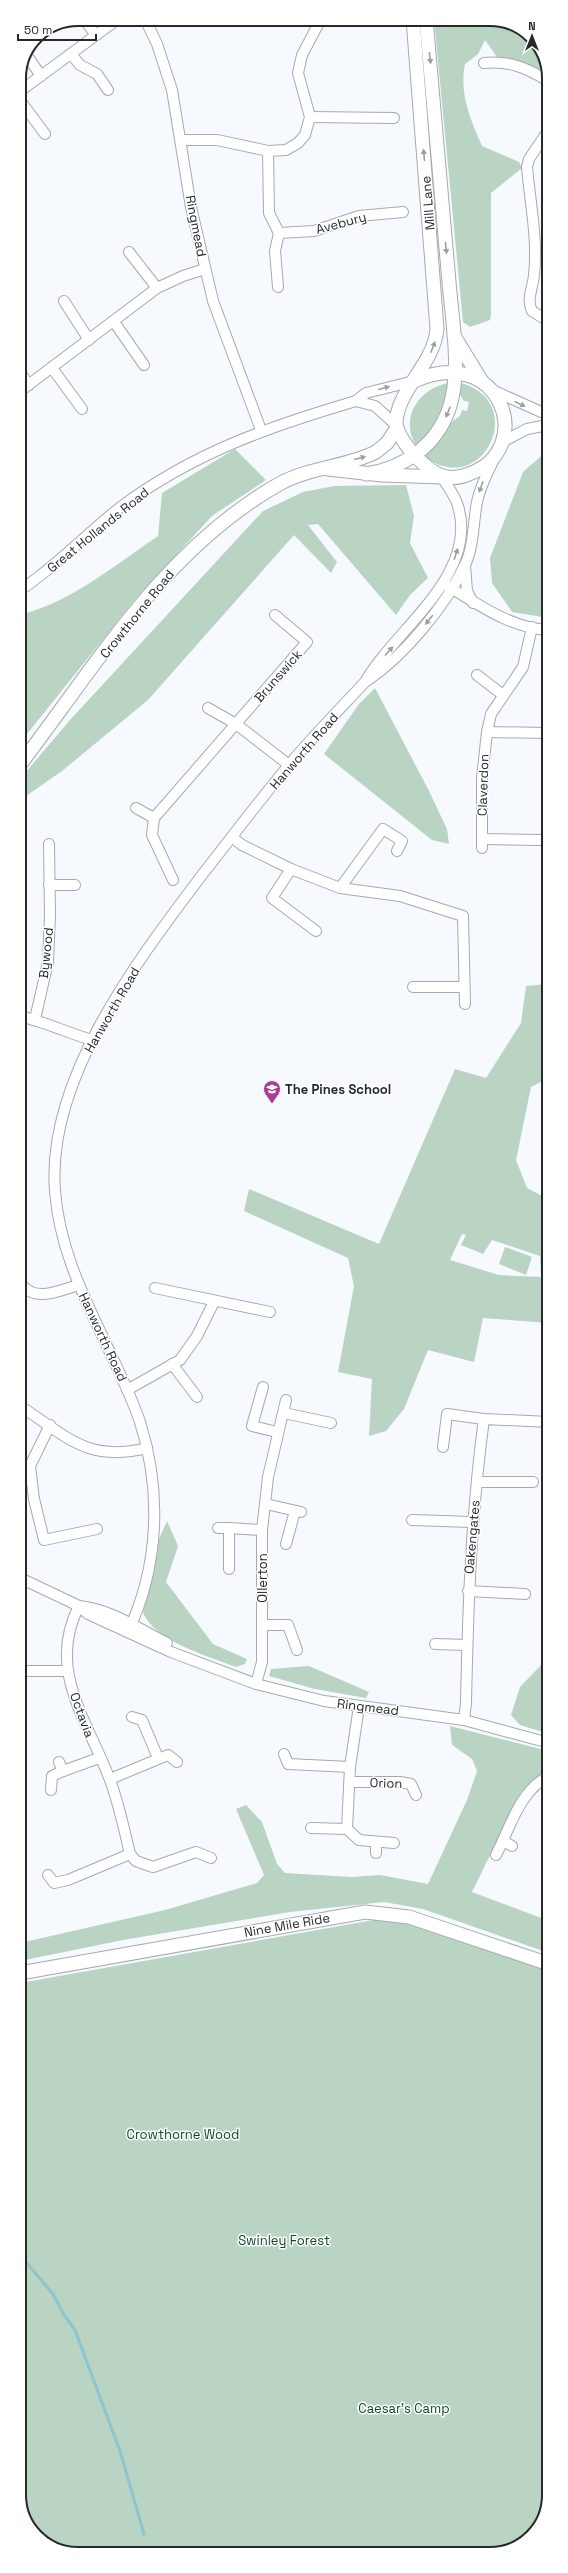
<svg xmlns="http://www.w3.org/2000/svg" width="568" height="2573" viewBox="0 0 568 2573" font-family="'Space Grotesk',sans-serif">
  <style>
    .green { fill: #b9d4c3; fill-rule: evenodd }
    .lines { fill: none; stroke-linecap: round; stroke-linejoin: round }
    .stream { stroke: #8cc5ce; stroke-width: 3 }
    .minor-casing { stroke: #a4aab0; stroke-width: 12 }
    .major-casing { stroke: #a4aab0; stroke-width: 15 }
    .minor { stroke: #fff; stroke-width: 10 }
    .major { stroke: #fff; stroke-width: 13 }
    .oneway { fill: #9d9e9f }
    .labels { text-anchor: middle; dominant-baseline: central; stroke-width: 3; stroke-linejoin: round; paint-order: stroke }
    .street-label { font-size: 13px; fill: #26282a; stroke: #fff }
    .poi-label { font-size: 13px; font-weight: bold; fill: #26282a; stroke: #fff; text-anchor: start }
    .park-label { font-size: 13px; fill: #11462c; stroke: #fff }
    .rim { fill: none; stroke: #26282a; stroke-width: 2 }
  </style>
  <rect width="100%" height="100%" fill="#f6fafe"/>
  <g class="green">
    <path d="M434,19H498L532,36L548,66V72L497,57L485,40L478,54L465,64C459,93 470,119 482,146L519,162L522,168L491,193V315L490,320L470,327L463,322Z"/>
    <path d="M448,383C445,408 435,429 416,446C399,417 419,389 448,383Z"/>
    <path d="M461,383C530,402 482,501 424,456C437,444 445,425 460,416L462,410L467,411L469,402L464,401L460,395Z"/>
    <path d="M235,449L266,480L212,516L133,602L19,744V615C70,603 115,565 158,536L162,493Z"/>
    <polygon points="548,450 548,618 512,612 492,583 490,558 523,472"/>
    <polygon points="406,485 414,516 410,543 428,578 410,595 396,615 318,524 308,525 337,562 331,573 294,535 148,700 62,771 19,801 19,780 70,720 263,511 303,492 334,486"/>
    <polygon points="375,688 429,791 447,829 449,844 432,840 324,754 359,704"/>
    <path d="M547,984L548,1078L531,1087L516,1160L527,1188L548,1199V1323L483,1318L474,1362L428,1350L404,1409L386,1431L369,1436L372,1379L338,1372L354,1286L348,1258L244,1211L249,1189L379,1244L455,1069L486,1078L521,1023L526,986ZM462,1234L466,1235L461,1245L483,1254L492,1240L540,1256L541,1277L499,1275L450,1260Z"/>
    <polygon points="505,1247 532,1257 526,1275 499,1264"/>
    <path d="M167,1521L178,1546L166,1582L213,1644L247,1659L245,1664L236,1667C208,1656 156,1642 143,1613L159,1539Z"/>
    <polygon points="549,1657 549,1734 520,1725 511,1715 520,1687"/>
    <polygon points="309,1666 369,1692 366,1698 315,1689 269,1676 271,1669"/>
    <polygon points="450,1726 549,1751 549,1771 542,1773 521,1792 472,1892 549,1921 549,1953 423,1909 384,1902 290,1912 123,1940 20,1961 20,1943 165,1910 257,1883 264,1875 236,1809 246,1805 262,1822 277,1864 285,1873 351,1877 380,1875 428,1884 467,1800 477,1771 472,1759 452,1745"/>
    <polygon points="379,1919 420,1924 549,1971 549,2496 535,2534 502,2553 74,2554 39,2539 20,2507 20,1983"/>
  </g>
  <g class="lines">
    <polyline class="stream" points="20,2255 53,2294 64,2315 75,2330 120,2451 144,2534"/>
    <g class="minor-casing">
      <g id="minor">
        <polyline points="84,19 95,34"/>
        <polyline points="145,19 157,44 172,90 191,207 213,301 261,430"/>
        <polyline points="71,54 80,65 97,74 108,90"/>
        <polyline points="28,57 41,76"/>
        <path d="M484,63C508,60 527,68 548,81"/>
        <polyline points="19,92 118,19"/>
        <polyline points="19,99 45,134"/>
        <polyline points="310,117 394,118"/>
        <path d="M548,131L529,159L527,167C530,202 538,240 534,275C533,288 526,299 532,311L548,321"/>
        <polyline points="181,140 217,140 268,151 286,150 298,143 305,135 310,117 298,73 302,55 321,19"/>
        <polyline points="268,151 269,213 279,233 275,251 278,287"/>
        <polyline points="279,233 314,231 359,216 403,212"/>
        <polyline points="129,252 157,288"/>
        <polyline points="64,301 89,340"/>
        <polyline points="114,322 144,365"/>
        <polyline points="52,368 82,409"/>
        <polyline points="19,371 29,385"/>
        <polyline points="492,390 548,415"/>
        <polyline points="19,392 157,288 183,276 205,269"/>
        <polyline points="356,401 375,406 396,425"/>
        <polyline points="502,442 527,429 548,425"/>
        <polyline points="465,565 467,591 473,603"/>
        <path d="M446,585C478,604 510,628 548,630"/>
        <path d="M19,591C57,566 87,533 122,506C195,452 271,426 356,401L366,393L414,381"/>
        <polyline points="477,675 503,695"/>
        <path d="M368,680C405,655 446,605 465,565C474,546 473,523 477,502C480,486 488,472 495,457"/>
        <polyline points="208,708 236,724 289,765"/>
        <polyline points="487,732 548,733"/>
        <polyline points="136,808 154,818"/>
        <polyline points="232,837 242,845 291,869 340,888 400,896 463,916 465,1004"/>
        <polyline points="482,839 541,840"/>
        <polyline points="482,848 482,778 487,732 491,714 523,667 532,627"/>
        <polyline points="291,869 272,898 316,931"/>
        <polyline points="173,880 152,835 154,818 307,642 275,615"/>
        <polyline points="49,885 75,885"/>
        <polyline points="340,888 383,829 402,841 397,851"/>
        <polyline points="413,987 464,987"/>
        <path d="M19,1016C44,1021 67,1033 92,1040"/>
        <polyline points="35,1019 48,962 50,915 49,844"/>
        <path d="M20,1283C35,1303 59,1291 78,1285"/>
        <polyline points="155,1288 270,1312"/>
        <polyline points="172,1364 197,1397"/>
        <polyline points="263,1387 252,1426 277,1432"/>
        <polyline points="127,1390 180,1360 197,1336 214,1302"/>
        <path d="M20,1406C67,1436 87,1463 147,1448"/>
        <polyline points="284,1413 331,1423"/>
        <polyline points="50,1425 30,1466 34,1499 44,1540 97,1529"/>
        <polyline points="443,1447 447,1414 484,1419"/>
        <polyline points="20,1482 31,1479"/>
        <polyline points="477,1482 533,1482"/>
        <polyline points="266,1504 301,1512"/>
        <polyline points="412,1520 472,1522"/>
        <polyline points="218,1528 229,1528"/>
        <polyline points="286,1544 295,1511"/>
        <polyline points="229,1569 229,1528 262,1530"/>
        <polyline points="20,1578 79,1606 88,1614 171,1652 256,1684 324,1701 464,1720 549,1743"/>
        <polyline points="468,1591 525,1594"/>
        <path d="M79,1606C46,1670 88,1721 110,1780C119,1804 124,1829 130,1854L136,1861L153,1867L196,1852L211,1858"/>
        <path d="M79,1606C111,1609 139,1629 167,1643"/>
        <polyline points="262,1625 288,1625 297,1650"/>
        <path d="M128,1632C159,1566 162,1492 140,1422C130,1392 114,1362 101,1333C79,1287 59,1243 55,1191C46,1079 138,960 202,875C231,838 259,801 289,765C313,736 340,709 365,682C395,629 479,576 458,506C455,495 447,486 442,477"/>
        <polyline points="435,1644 467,1645"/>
        <polyline points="20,1667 21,1671 68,1671"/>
        <polyline points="256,1684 262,1662 262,1530 268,1477 286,1400"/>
        <polyline points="359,1706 350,1767 347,1829 359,1840 394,1843"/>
        <polyline points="132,1717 142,1720 158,1758"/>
        <path d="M464,1720L466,1703C468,1608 471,1514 484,1419L549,1422"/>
        <polyline points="284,1754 288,1764 350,1767"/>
        <polyline points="59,1762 63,1771 99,1758"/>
        <polyline points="110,1779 168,1755 177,1762"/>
        <polyline points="350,1782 400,1782 411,1784 416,1795"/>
        <polyline points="51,1790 52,1776 63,1771"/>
        <polyline points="311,1828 347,1829"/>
        <polyline points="503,1841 512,1846"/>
        <polyline points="376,1843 376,1853"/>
        <path d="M496,1855C510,1828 520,1790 549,1776"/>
        <polyline points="48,1875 54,1883 68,1880 130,1854"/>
      </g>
    </g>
    <g class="major-casing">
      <g id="major">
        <path d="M413,19L437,329C434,365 396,390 396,425C401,443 419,462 434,472C445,479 457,479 469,474C538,449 501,342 414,381"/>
        <polyline points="454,336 481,380"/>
        <polyline points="328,469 382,475 442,477"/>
        <path d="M366,474C404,468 436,446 449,409C462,372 452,320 449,282C442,195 434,107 426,19"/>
        <path d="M19,766C97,664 166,547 281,483C311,467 346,467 376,452L387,443L397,428"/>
        <polyline points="20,1973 365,1912 409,1917 549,1964"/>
      </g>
    </g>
    <use href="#minor" class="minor"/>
    <use href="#major" class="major"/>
  </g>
  <defs><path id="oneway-solid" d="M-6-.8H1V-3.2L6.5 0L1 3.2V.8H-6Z"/></defs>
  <g class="oneway">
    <use href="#oneway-solid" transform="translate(430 58) rotate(84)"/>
    <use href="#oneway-solid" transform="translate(424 155) rotate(-95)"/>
    <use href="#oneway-solid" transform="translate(446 248) rotate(84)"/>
    <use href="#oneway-solid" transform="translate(433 347) rotate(-69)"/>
    <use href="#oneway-solid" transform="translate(384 388) rotate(-15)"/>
    <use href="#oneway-solid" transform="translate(520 404) rotate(26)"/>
    <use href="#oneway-solid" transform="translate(448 412) rotate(112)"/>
    <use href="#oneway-solid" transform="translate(360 458) rotate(-15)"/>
    <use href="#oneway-solid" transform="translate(481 487) rotate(110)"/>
    <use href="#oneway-solid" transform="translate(456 554) rotate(-72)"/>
    <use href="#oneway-solid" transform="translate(429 620) rotate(129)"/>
    <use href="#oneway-solid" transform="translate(389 651) rotate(-48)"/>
  </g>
  <defs>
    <g id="school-pin" transform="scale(0.9)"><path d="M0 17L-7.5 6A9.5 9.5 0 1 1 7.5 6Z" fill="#aa3b98" stroke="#fff"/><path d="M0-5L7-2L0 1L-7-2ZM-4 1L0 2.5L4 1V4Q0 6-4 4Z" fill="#fff"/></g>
  </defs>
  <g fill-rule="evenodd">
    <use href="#school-pin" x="272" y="1089"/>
  </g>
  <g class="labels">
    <g class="street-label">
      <text transform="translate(428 203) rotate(-95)">Mill Lane</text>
      <text transform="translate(341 223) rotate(-15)">Avebury</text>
      <text transform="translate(196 226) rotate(79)">Ringmead</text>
      <text transform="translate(98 530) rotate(-39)">Great Hollands Road</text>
      <text transform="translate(137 614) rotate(-51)">Crowthorne Road</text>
      <text transform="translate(278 676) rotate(-49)">Brunswick</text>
      <text transform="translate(304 751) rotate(-49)">Hanworth Road</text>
      <text transform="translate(483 785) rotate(-88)">Claverdon</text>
      <text transform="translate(46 953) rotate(-84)">Bywood</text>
      <text transform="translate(112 1010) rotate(-60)">Hanworth Road</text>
      <text transform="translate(103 1337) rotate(65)">Hanworth Road</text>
      <text transform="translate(472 1537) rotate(-85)">Oakengates</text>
      <text transform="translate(262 1578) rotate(-90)">Ollerton</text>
      <text transform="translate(368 1707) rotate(7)">Ringmead</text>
      <text transform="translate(82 1715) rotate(70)">Octavia</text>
      <text transform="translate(386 1783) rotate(2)">Orion</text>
      <text transform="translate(287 1925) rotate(-10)">Nine Mile Ride</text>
    </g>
    <g class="poi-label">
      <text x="285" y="1089">The Pines School</text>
    </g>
    <g class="park-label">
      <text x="183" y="2134">Crowthorne Wood</text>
      <text x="284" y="2240">Swinley Forest</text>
      <text x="404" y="2408">Caesar's Camp</text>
    </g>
  </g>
  <path d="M0 0H568V2573H0ZM78 26H490A52 52 0 0 1 542 78V2495A52 52 0 0 1 490 2547H78A52 52 0 0 1 26 2495V78A52 52 0 0 1 78 26Z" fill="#fff" fill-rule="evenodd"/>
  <path class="rim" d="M78 26H490A52 52 0 0 1 542 78V2495A52 52 0 0 1 490 2547H78A52 52 0 0 1 26 2495V78A52 52 0 0 1 78 26Z"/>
  <g transform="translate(532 36)" stroke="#ffffff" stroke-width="3" paint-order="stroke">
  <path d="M0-3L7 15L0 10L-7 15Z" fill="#26282a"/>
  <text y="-6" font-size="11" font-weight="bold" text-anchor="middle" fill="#26282a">N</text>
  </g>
  <path d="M18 34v6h78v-6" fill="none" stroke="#26282a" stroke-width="2"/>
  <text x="24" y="34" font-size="12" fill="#26282a" stroke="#ffffff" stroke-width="3" paint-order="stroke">50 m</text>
</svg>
